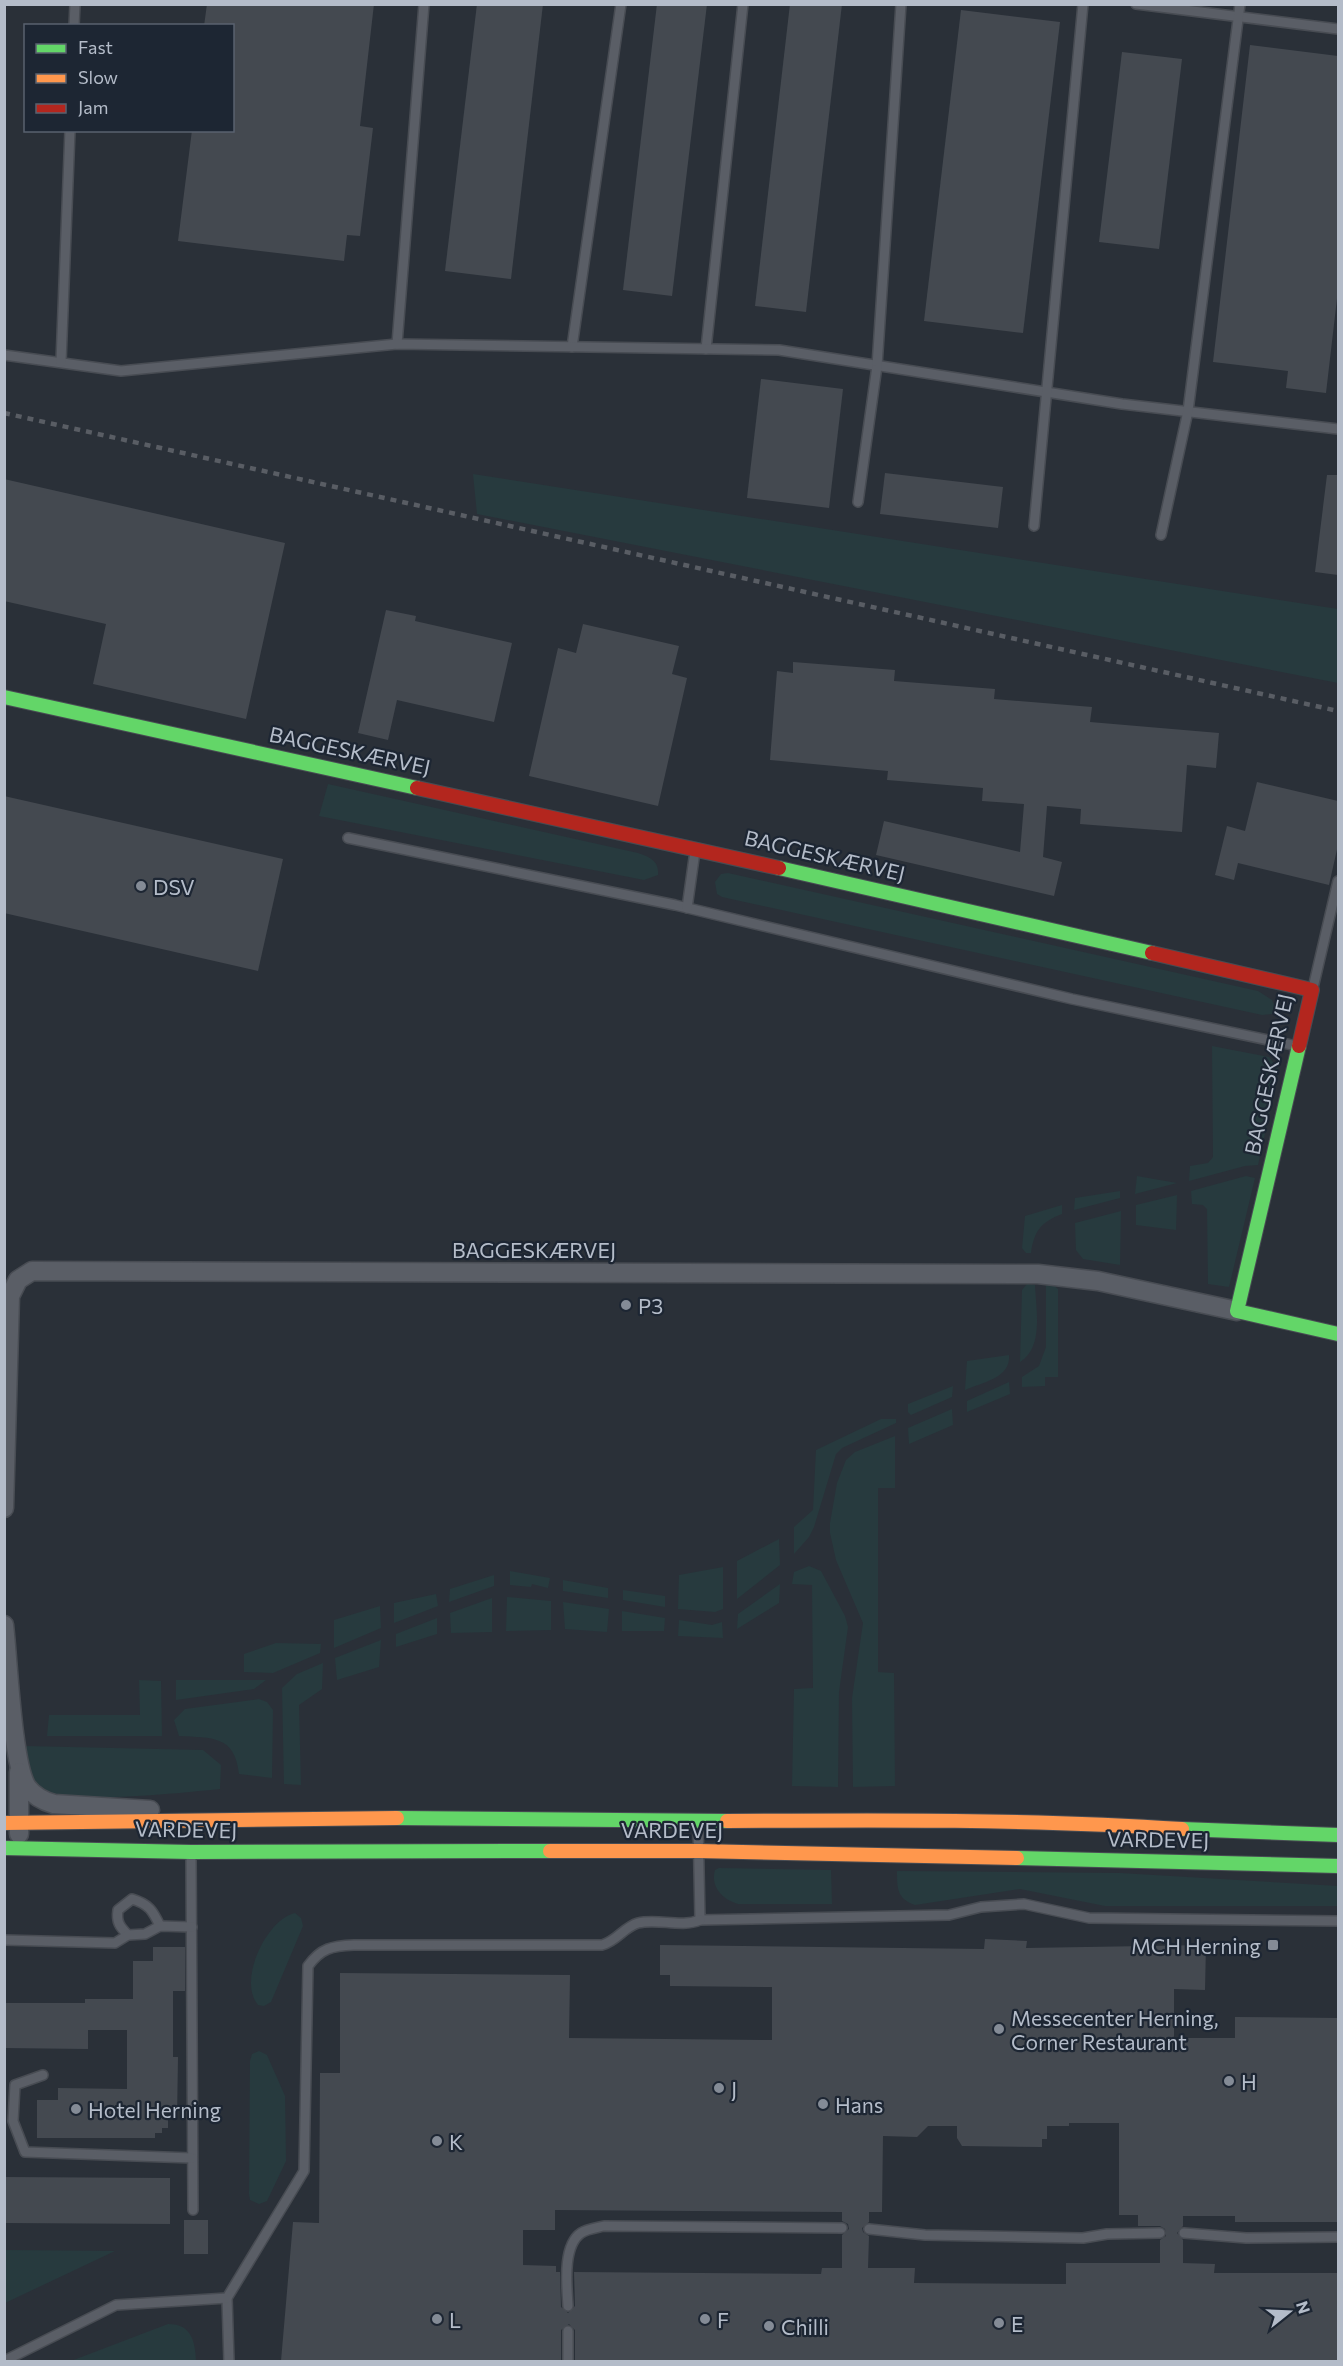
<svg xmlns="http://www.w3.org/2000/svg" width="1343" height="2366" viewBox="0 0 1343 2366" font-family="Commissioner,sans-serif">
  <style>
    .green { fill: #273a3e }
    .building { fill: #444950; fill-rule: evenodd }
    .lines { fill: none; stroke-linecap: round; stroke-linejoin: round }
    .lane-casing { stroke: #484c53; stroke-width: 12 }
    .street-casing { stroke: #484c53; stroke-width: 21 }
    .fast-casing { stroke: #484c53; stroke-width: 16 }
    .slow-casing { stroke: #484c53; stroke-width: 16 }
    .jam-casing { stroke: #484c53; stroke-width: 16 }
    .lane { stroke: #5a5e66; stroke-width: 9 }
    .street { stroke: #5a5e66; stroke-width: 18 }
    .fast { stroke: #63d668; stroke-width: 14 }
    .slow { stroke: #ff974d; stroke-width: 14 }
    .jam { stroke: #b3261e; stroke-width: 14 }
    .rail { stroke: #595d64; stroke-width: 4.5; stroke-dasharray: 6 6; stroke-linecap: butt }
    .poi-dot { fill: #848b96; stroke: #1d2633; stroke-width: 2 }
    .labels { text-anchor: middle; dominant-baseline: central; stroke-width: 4.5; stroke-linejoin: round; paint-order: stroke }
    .street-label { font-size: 21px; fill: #b4bcc9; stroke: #1d2633 }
    .poi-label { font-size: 21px; fill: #b4bcc9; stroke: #1d2633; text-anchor: start }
  </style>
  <rect width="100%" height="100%" fill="#2a3038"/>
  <g class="green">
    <polygon points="473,474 1338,609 1338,683 477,514"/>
    <path d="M328,784L638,853C650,857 659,861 658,875L644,880L319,816Z"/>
    <polygon points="728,873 1258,991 1272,1000 1276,1010 1272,1014 1262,1015 722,897 717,894 715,882 721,874"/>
    <polygon points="1212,1046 1269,1057 1279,1070 1258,1165 1245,1166 1189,1181 1190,1166 1208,1163 1213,1157"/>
    <polygon points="1137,1176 1177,1183 1135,1194"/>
    <polygon points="1246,1176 1255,1178 1229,1287 1208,1284 1207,1209 1203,1205 1192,1204 1191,1191"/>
    <polygon points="1120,1191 1120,1198 1074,1210 1075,1198"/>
    <polygon points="1177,1195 1176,1230 1136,1225 1136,1205"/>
    <path d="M1062,1205V1214C1041,1222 1034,1231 1031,1253H1026L1022,1248L1025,1216Z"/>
    <polygon points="1121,1211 1120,1265 1083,1259 1076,1250 1075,1223"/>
    <path d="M1027,1284L1035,1285C1036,1310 1044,1347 1020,1362L1022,1290Z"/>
    <polygon points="1046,1285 1053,1285 1058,1289 1058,1377 1045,1377 1045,1386 1022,1387 1022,1377 1039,1366 1046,1347"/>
    <path d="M1009,1355C1011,1378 983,1382 965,1390L967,1361Z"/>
    <polygon points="1009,1382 1010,1394 967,1412 967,1401"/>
    <polygon points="953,1386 952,1397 911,1415 908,1412 908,1404"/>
    <polygon points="952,1409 953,1425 909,1444 908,1428"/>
    <polygon points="881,1419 896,1419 896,1423 842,1448 836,1454 814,1527 809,1537 794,1554 794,1527 813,1510 816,1450"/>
    <polygon points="895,1436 895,1488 878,1488 878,1672 894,1673 895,1786 853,1787 852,1698 863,1623 836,1560 830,1533 830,1523 837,1483 846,1460 855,1452"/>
    <polygon points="779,1539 780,1565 737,1599 737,1561"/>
    <polygon points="809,1566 821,1571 845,1616 848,1627 839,1692 838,1787 792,1786 794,1689 813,1688 812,1585 792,1584 794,1572"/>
    <polygon points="723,1567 723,1609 715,1612 678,1609 679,1575"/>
    <polygon points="510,1571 550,1578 548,1588 532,1584 531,1587 510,1585"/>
    <polygon points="494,1575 494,1586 449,1602 450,1589"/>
    <polygon points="563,1580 608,1588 608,1598 563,1591"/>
    <polygon points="780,1584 779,1603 737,1629 738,1614"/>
    <polygon points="623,1590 665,1596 665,1607 623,1600"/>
    <polygon points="436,1594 438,1606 394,1623 394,1603"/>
    <polygon points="507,1597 551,1601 551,1630 506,1631"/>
    <polygon points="492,1598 492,1632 451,1633 450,1613"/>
    <polygon points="563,1602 609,1609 607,1632 565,1629"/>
    <polygon points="380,1606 381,1628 334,1648 334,1620"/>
    <polygon points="622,1611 665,1618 664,1631 622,1631"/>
    <polygon points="437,1618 437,1634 396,1647 396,1634"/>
    <polygon points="679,1620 712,1625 722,1622 723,1638 678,1636"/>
    <polygon points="381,1640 379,1667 337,1680 335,1658"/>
    <polygon points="276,1643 321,1644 320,1653 273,1673 244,1672 244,1654"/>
    <polygon points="323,1663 322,1689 299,1705 301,1785 284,1784 282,1688 297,1674"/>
    <polygon points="139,1680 161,1681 162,1736 47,1736 49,1715 140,1715"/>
    <polygon points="176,1680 266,1680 254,1689 176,1700"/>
    <path d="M259,1699L267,1702L273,1710L272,1778L239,1774C235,1735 212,1738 179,1736L174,1720L185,1709Z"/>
    <path d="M25,1746L203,1750L221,1765L220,1789C190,1792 62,1806 41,1789C29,1778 28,1761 25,1746Z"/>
    <path d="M719,1868L831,1870L832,1904H738C723,1900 710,1887 715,1870Z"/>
    <path d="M897,1871L1120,1873L1338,1886V1906H1105L1020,1889L915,1905C897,1899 897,1888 897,1871Z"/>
    <path d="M295,1913L301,1918L303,1926L271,2002L264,2006L258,2005C237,1980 267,1919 295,1913Z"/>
    <polygon points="259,2051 267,2055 285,2096 286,2161 267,2201 259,2204 250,2200 249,2194 250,2061 252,2054"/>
    <polygon points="5,2250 115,2251 5,2303"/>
    <path d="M168,2324C192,2324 195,2342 196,2361H71Z"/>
  </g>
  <g class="building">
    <polygon points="207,4 374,4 360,126 373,128 360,236 347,235 344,261 178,241 192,130 232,130 232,26 204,26"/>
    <polygon points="477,4 543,4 511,279 445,271"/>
    <polygon points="657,4 707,4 672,296 623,290"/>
    <polygon points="790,4 842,4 806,312 755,306"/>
    <polygon points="961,10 1060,22 1023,333 924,321"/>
    <polygon points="1250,45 1338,56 1338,290 1326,393 1286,388 1288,371 1213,362"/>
    <polygon points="1122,52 1182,59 1159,249 1099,242"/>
    <polygon points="761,379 843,389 829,508 747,498"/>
    <polygon points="885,473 1003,487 998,528 880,514"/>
    <polygon points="1327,475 1338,475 1338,575 1315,572"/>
    <polygon points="4,479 285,543 246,719 93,684 106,624 4,601"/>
    <polygon points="386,610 416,616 415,621 512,643 494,722 397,700 388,740 358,733"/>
    <polygon points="583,624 679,646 672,674 687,678 658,806 529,776 558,648 576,653"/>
    <polygon points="793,662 895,670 894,681 995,689 994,699 1092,707 1090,722 1219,733 1216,768 1187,765 1182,832 1080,824 1081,809 1047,806 1043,857 1062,862 1054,896 876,855 884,821 1020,852 1024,804 982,801 983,788 887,780 888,771 770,760 777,671 793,673"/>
    <polygon points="1257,782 1338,801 1338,845 1329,885 1238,863 1234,880 1215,875 1227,826 1245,831"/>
    <polygon points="4,796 283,859 258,971 4,913"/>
    <path d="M985,1939L1027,1941L1026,1948L1206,1945L1205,1990L1174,1989V2038H1235V2017L1338,2018V2222H1235V2216H1183V2226L1177,2233L1183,2240V2263L1215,2264L1214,2273H1338V2361H575V2330L569,2324L561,2330V2361H281L293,2222L319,2223L320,2073H340V1973L570,1975L569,2038L772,2040V1987L670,1986V1975H660V1945L984,1949ZM1069,2123H1119V2215H1138V2226H1160L1165,2229L1166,2236L1160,2240V2263H1066V2284L914,2283L915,2268H868L869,2236L863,2232L862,2228L869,2222V2212H882L883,2136L917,2137L928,2126H957V2138L962,2146L1042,2147V2139H1047V2126H1069ZM555,2210L842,2212V2221L848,2224L849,2229L842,2235V2268H822L821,2274L574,2272L575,2306L568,2313L561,2307L560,2272H556V2266L523,2265V2230H555Z"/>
    <polygon points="153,1947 185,1947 185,1991 173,1991 173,2057 178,2057 177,2119 168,2119 168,2128 162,2128 162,2133 155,2133 155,2138 37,2138 37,2100 58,2100 58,2088 127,2089 127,2030 88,2030 88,2049 4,2048 4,2003 85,2003 85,1999 133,1999 133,1961 153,1961"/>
    <polygon points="4,2177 170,2178 170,2224 4,2223"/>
    <rect x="184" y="2220" width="24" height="34"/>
  </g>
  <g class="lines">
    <g class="lane-casing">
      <g id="lane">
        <polyline points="1136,4 1338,29"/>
        <polyline points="74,26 75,4"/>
        <polyline points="397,344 424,4"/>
        <polyline points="572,347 621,4"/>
        <polyline points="706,349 743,4"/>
        <polyline points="4,355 121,371 397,344 779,350 1122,404 1338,429"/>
        <polyline points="61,362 70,130"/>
        <polyline points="858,502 877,366 901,4"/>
        <polyline points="1034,526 1083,4"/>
        <polyline points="1161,535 1188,411 1240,4"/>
        <polyline points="348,838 675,905 1072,999 1297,1046"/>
        <polyline points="687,908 695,851"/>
        <polyline points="1313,988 1338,881"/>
        <polyline points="698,1822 700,1920 949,1915 981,1907 1024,1904 1089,1918 1338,1921"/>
        <polyline points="191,1854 193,2210"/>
        <path d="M128,1935C120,1927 116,1922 118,1910L132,1899C149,1904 153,1911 160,1926"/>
        <polyline points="4,1940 115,1943 128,1935 145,1934 160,1926 192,1927"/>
        <polyline points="43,2075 15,2085 13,2121 25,2152 192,2158"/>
        <polyline points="869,2229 925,2235 1083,2238 1107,2234 1160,2233"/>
        <polyline points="1184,2233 1246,2238 1338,2237"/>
        <polyline points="227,2298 229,2362"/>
        <path d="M568,2306C567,2287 562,2246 581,2233C587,2229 596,2228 604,2226L842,2228"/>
        <polyline points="568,2331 568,2362"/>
        <path d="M4,2361L116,2305L227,2298L304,2171L308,1966C321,1948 332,1946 354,1945H602C617,1941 624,1927 638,1923C658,1918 681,1928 700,1920"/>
      </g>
    </g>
    <g class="street-casing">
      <g id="street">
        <polyline points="4,1508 10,1296 18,1280 32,1271 1038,1274 1098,1281 1237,1311"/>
        <path d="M4,1625C8,1657 12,1764 27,1787C34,1796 43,1801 54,1804L150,1810"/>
        <polyline points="19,1834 19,1772"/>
      </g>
    </g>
    <g class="fast-casing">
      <g id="fast">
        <polyline points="4,697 417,788"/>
        <polyline points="779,868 1152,953"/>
        <polyline points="1299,1046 1237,1311 1338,1334"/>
        <polyline points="397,1818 727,1821"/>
        <polyline points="1182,1829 1338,1835"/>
        <polyline points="4,1848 191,1852 550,1851"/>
        <polyline points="1017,1858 1338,1866"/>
      </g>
    </g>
    <g class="slow-casing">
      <g id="slow">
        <path d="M727,1821C879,1820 1031,1819 1182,1829"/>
        <polyline points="4,1823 397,1818"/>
        <polyline points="550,1851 699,1851 1017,1858"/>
      </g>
    </g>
    <g class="jam-casing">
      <g id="jam">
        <polyline points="417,788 779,868"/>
        <polyline points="1152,953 1312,990 1299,1046"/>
      </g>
    </g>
    <use href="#lane" class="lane"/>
    <use href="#street" class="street"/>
    <use href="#fast" class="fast"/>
    <use href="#slow" class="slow"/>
    <use href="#jam" class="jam"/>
    <polyline class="rail" points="4,413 1338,711"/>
  </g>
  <g class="poi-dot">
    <circle cx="141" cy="886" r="6"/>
    <circle cx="626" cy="1305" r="6"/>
    <rect x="1267" y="1939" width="12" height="12" rx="3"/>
    <circle cx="999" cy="2029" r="6"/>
    <circle cx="1229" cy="2081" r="6"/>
    <circle cx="719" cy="2088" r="6"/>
    <circle cx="823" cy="2104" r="6"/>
    <circle cx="76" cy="2109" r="6"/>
    <circle cx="437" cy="2141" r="6"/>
    <circle cx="437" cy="2319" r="6"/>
    <circle cx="705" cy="2319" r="6"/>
    <circle cx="999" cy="2323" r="6"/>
    <circle cx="769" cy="2326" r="6"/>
  </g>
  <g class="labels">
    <g class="street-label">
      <text transform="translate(350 750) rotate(12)">BAGGESKÆRVEJ</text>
      <text transform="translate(825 855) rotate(13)">BAGGESKÆRVEJ</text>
      <text transform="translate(1268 1074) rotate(-78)">BAGGESKÆRVEJ</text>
      <text x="534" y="1249">BAGGESKÆRVEJ</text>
      <text transform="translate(186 1829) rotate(1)">VARDEVEJ</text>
      <text x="672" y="1829">VARDEVEJ</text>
      <text transform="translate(1158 1839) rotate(1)">VARDEVEJ</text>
    </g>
    <g class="poi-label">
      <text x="153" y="886">DSV</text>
      <text x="638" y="1305">P3</text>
      <text x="1261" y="1945" text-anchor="end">MCH Herning</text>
      <text x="1011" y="2017">Messecenter Herning,<tspan x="1011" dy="24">Corner Restaurant</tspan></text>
      <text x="1241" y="2081">H</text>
      <text x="731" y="2088">J</text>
      <text x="835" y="2104">Hans</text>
      <text x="88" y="2109">Hotel Herning</text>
      <text x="449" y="2141">K</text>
      <text x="449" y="2319">L</text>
      <text x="717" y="2319">F</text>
      <text x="1011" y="2323">E</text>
      <text x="781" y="2326">Chilli</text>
    </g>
  </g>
  <rect width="1343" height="2366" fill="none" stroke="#b4bcc9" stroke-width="12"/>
  <rect x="24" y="24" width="210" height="108" fill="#1d2633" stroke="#59626f" stroke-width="1.5"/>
  <rect x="36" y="44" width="30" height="9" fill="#63d668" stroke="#59626f" stroke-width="1.5"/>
  <text x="78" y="54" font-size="18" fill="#b4bcc9">Fast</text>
  <rect x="36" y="74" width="30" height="9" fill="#ff974d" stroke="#59626f" stroke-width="1.5"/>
  <text x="78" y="84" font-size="18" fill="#b4bcc9">Slow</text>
  <rect x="36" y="104" width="30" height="9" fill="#b3261e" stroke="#59626f" stroke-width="1.5"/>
  <text x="78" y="114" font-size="18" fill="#b4bcc9">Jam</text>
  <g transform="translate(1289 2312) rotate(72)" stroke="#1d2633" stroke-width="4.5" paint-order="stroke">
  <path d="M0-4.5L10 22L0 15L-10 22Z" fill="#b4bcc9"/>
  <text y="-9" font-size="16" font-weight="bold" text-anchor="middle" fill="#b4bcc9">N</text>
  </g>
</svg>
